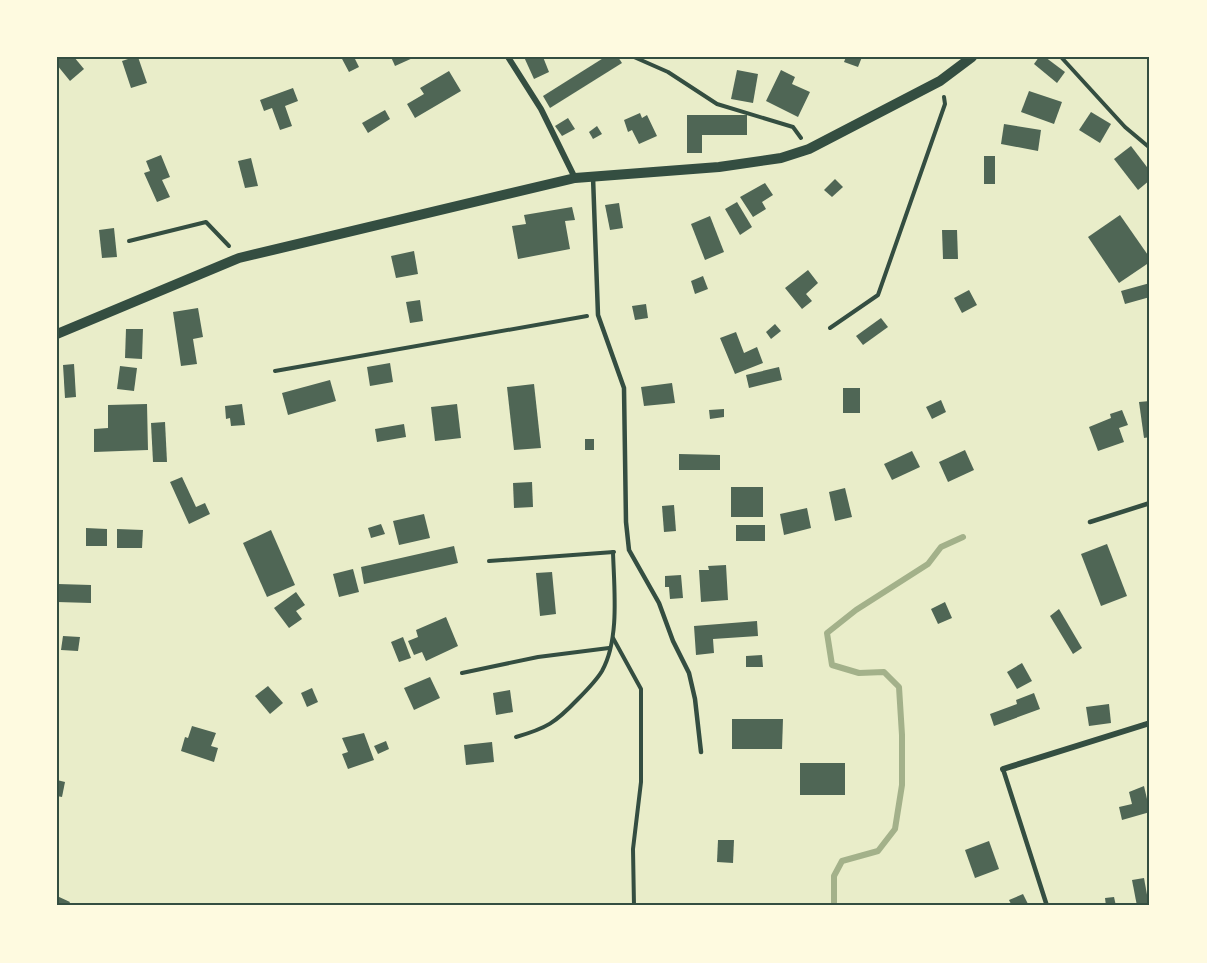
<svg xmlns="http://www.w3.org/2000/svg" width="1207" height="963" viewBox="0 0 1207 963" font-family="'Titillium Web',sans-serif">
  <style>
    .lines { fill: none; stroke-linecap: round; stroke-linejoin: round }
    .stream { stroke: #a3b18a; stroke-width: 6 }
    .building { fill: #4f6655 }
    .path { stroke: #344e41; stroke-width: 4 }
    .service { stroke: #344e41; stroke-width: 4.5 }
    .minor { stroke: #344e41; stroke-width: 6 }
    .tertiary { stroke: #344e41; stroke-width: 10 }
    .neatline { fill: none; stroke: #344e41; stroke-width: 2 }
  </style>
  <rect width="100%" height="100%" fill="#e9edc9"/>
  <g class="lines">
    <polyline class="stream" points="834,906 834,876 842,861 878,851 895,829 902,785 902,735 899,687 884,672 859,673 832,665 827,633 856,610 928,564 941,547 963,537"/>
  </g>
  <g class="building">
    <polygon points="57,57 74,57 84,69 70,81 57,65"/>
    <polygon points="134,57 138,57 147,83 131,88 122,61"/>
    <polygon points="341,57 354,57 359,67 349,72"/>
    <polygon points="391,57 415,57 395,66"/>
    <polygon points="524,57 543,57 549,72 534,79"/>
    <polygon points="605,57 618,57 622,63 550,108 543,96"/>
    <polygon points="846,57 862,57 858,67 844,62"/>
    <polygon points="1039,57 1045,57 1065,72 1057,83 1034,64"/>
    <polygon points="737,70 758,74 753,103 731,99"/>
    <polygon points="781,70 795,77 792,84 810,92 798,117 766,101"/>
    <polygon points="449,71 461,91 415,118 407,104 424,94 420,88"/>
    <polygon points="293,88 298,101 285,106 292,126 280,130 272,108 264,111 260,100"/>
    <polygon points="1029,91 1062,102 1054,124 1021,112"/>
    <polygon points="385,110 390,119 368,133 362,123"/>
    <polygon points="1091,112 1111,124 1100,143 1079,130"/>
    <polygon points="640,113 642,118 647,115 657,136 639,144 632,130 628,132 624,120"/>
    <polygon points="687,115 747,115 747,135 702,135 702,153 687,153"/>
    <polygon points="568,118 575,129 562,136 555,126"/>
    <polygon points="1004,124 1041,130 1038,151 1001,144"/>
    <polygon points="597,126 602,134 593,139 589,132"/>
    <polygon points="1131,146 1150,171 1150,180 1138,190 1114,159"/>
    <polygon points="161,155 170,177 162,180 170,197 157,202 144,173 150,171 146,161"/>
    <rect x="984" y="156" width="11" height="28"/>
    <polygon points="251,158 258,186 245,188 238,161"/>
    <polygon points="835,179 843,187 832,197 824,190"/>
    <polygon points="765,183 773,195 762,202 766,209 753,217 740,197"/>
    <polygon points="737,202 752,227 740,235 725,209"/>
    <polygon points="619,203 623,228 610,230 605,205"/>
    <polygon points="572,207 575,220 565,221 570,249 518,259 512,226 526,224 524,215"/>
    <polygon points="1120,215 1150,258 1150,262 1119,283 1088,237"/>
    <polygon points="710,216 724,252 705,260 691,224"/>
    <polygon points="114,228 117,257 102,258 99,230"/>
    <polygon points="942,230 957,230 958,259 943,259"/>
    <polygon points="414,251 418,274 396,278 391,256"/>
    <polygon points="808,270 818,283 806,294 812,301 802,309 785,288"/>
    <polygon points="703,276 708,289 695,294 691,281"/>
    <polygon points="1150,283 1150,297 1125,304 1121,291"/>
    <polygon points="969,290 977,305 962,313 954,298"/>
    <polygon points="420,300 423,321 410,323 406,302"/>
    <polygon points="646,304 648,318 635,320 632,306"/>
    <polygon points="198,308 203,337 193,339 197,364 181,366 173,312"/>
    <polygon points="881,318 888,327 863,345 856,336"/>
    <polygon points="775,324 781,331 771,339 766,332"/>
    <polygon points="126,329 143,329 142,359 125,358"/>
    <polygon points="736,332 744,353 757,347 763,363 735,374 720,338"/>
    <polygon points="390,363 393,382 370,386 367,367"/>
    <polygon points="74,364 76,397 65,398 63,365"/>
    <polygon points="120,366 137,368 134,391 117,389"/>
    <polygon points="779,367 782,380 749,388 746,375"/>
    <polygon points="330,380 336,401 288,415 282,393"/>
    <polygon points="672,383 675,403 644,406 641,387"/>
    <polygon points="534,384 541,448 514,450 507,387"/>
    <rect x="843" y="388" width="17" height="25"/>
    <polygon points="941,400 946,412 932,419 926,407"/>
    <polygon points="1150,401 1150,437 1144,438 1139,402"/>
    <polygon points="147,404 148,450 94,452 94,429 108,428 108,405"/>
    <polygon points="242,404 245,425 231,426 230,418 226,419 225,406"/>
    <polygon points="457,404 461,438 435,441 431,407"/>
    <polygon points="724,409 724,417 710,419 709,410"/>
    <polygon points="1122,410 1128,425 1119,428 1124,442 1098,451 1089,427 1111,418 1110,414"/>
    <polygon points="165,422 167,462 153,462 151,423"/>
    <polygon points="404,424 406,437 377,442 375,429"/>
    <rect x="585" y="439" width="9" height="11"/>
    <polygon points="965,450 974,470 948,482 939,462"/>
    <polygon points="912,451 920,467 892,480 884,464"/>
    <polygon points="679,454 720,455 720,470 679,470"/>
    <polygon points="182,477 196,507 205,503 210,514 189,524 170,482"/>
    <polygon points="532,482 533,507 514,508 513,483"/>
    <rect x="731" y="487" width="32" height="30"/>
    <polygon points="845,488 852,517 835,521 829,492"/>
    <polygon points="674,505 676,531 664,532 662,506"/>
    <polygon points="807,508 811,528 784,535 780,514"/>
    <polygon points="424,514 430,538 399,545 393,521"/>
    <polygon points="381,524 385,534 371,538 368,528"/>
    <rect x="736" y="525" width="29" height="16"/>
    <polygon points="86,528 107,529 107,546 86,546"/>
    <polygon points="117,529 143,530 142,548 117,548"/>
    <polygon points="271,530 295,585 267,597 243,543"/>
    <polygon points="1107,544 1127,596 1101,606 1081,554"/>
    <polygon points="454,546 458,563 364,584 361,567"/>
    <polygon points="726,565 728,600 701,602 699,570 709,570 708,566"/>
    <polygon points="353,569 359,592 339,597 333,574"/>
    <polygon points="552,572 556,614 540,616 536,573"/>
    <polygon points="681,575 683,598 670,599 669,587 665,587 665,576"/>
    <polygon points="58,584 91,585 91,603 57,602"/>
    <polygon points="296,592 305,605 296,611 302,619 289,628 274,608"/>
    <polygon points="945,602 952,618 938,624 931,609"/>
    <polygon points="1059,609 1082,648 1073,654 1050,616"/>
    <polygon points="446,617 458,646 426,661 422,652 414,655 408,641 418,637 416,630"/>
    <polygon points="757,621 758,636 713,639 714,653 696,655 694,626"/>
    <polygon points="63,636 80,637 78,651 61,650"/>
    <polygon points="403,637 411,658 399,662 391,642"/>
    <polygon points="762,655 763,667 746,667 746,656"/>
    <polygon points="1022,663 1032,681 1017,689 1007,672"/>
    <polygon points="430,677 440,698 414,710 404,688"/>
    <polygon points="268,686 283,703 270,714 255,696"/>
    <polygon points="312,688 318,702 307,707 301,693"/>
    <polygon points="510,690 513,712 496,715 493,693"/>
    <polygon points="1034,693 1040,709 994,726 990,714 1017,704 1016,700"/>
    <polygon points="1109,704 1111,723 1089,726 1086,707"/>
    <polygon points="732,719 783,719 782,749 732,749"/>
    <polygon points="192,726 216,733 211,746 218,748 214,762 181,751 185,737 188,738"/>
    <polygon points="364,733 374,760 348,769 342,754 348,752 342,738"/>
    <polygon points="386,741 389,749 378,754 374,746"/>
    <polygon points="492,742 494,762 466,765 464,745"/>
    <rect x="800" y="763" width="45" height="32"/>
    <polygon points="57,780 65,782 62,797 57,796"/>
    <polygon points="1144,786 1150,812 1122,820 1119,807 1132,804 1129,792"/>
    <polygon points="718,840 734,840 733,863 717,862"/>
    <polygon points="989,841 999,869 975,878 965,850"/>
    <polygon points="1144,878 1149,906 1137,906 1132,880"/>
    <polygon points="1023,894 1029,906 1012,906 1009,900"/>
    <polygon points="57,896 70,902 68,906 57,906"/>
    <polygon points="1114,897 1116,906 1106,906 1105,898"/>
  </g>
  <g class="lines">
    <g class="path">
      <polyline points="634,57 668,72 717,104 793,127 801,138"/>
      <polyline points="1061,57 1125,127 1150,148"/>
      <polyline points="129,241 206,222 229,246"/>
      <polyline points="830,328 878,295 945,104 944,97"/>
      <polyline points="275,371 587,316"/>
      <polyline points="489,561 614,552"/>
      <polyline points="613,638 641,689 641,782 633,849 634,906"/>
      <polyline points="462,673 538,657 609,648"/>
      <path d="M516,737C547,728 555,723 578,699C586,691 596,681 602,671C620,639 614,588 613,552"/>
    </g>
    <g class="service">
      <polyline points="593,177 598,315 624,388 626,522 629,550 659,603 673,641 689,673 695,699 701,752"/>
      <polyline points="1090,522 1150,503"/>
      <polyline points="1003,769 1047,906"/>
    </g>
    <g class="minor">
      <polyline points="508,57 541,109 575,178"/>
      <polyline points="1003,769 1150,723"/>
    </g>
    <polyline class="tertiary" points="57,334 239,258 575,178 719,167 781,158 809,149 940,81 972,57"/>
  </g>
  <rect width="1207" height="963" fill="none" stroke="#fefae0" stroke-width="117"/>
  <rect x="58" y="58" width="1090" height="846" class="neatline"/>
</svg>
